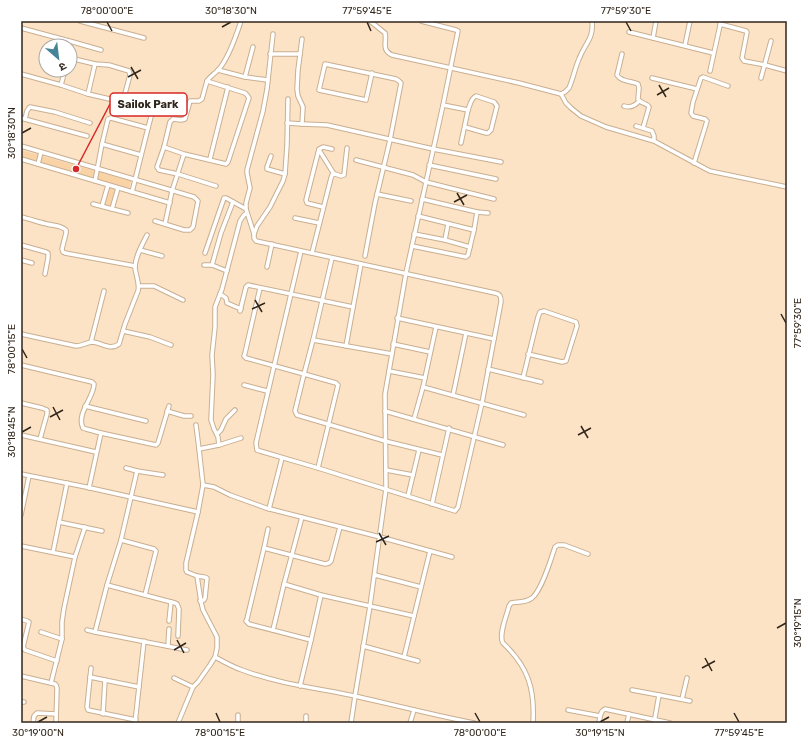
<svg xmlns="http://www.w3.org/2000/svg" width="808" height="744" viewBox="0 0 808 744" font-family="Rubik,'Noto Sans Devanagari',sans-serif">
  <style>
    .green { fill: #f9d3a5 }
    .lines { fill: none; stroke-linecap: round; stroke-linejoin: round }
    .street-casing { stroke: #c8af92; stroke-width: 5.5 }
    .street { stroke: #fff; stroke-width: 3.5 }
    .ticks { fill: none; stroke: #30261b; stroke-width: 1.5 }
    .leader { fill: none; stroke: #d62828; stroke-width: 1.5 }
    .callout-dot { fill: #d62828; stroke: #fff; stroke-width: 1.5 }
    .callout { fill: #fff; stroke: #d62828; stroke-width: 1.5 }
    .callout-label { font-size: 11px; text-anchor: middle; font-weight: bold; fill: #30261b }
    .neatline { fill: none; stroke: #30261b; stroke-width: 1.5 }
    .ticks-label { font-size: 10px; text-anchor: middle; fill: #30261b }
  </style>
  <rect width="100%" height="100%" fill="#fde3c5"/>
  <polygon class="green" points="21,150 131,181 129,188 117,185 111,206 104,205 109,183 21,157"/>
  <g class="lines">
    <g class="street-casing">
      <g id="street">
        <polyline points="80,21 144,38"/>
        <path d="M370,21L385,33C387,42 381,50 392,55L519,83L561,94L565,92L569,88C573,79 575,68 579,59C585,43 594,39 592,21"/>
        <polyline points="720,24 746,31 747,32 742,58 744,61 765,65 787,71"/>
        <polyline points="21,28 73,42 101,50"/>
        <polyline points="629,32 713,53"/>
        <polyline points="653,38 656,21"/>
        <polyline points="685,45 690,21"/>
        <polyline points="270,54 300,54"/>
        <path d="M622,54L617,75C621,82 632,81 638,84L639,88L638,99C641,104 647,103 649,107L643,128"/>
        <polyline points="218,70 245,77 268,80"/>
        <polyline points="710,71 721,21"/>
        <polyline points="21,74 61,85 88,94 118,101 123,101 130,75 129,71 109,65 95,64 70,58"/>
        <polyline points="245,77 253,47"/>
        <polyline points="652,78 697,89"/>
        <polyline points="761,78 771,41"/>
        <path d="M207,81C211,75 218,72 222,65C231,52 236,36 241,21"/>
        <polyline points="61,85 65,70"/>
        <polyline points="88,94 95,64"/>
        <polyline points="561,94 566,103 571,108 581,116 606,127 654,141 706,169 710,171 787,187"/>
        <path d="M288,99L287,145L285,174L283,181L270,207L257,226L254,234V238L256,241L495,293C500,294 501,296 501,302L482,403L458,507L455,511L318,468L260,451L257,450L256,443L301,251"/>
        <polyline points="443,105 468,110 461,143"/>
        <path d="M624,106C630,108 635,106 639,101"/>
        <polyline points="21,118 87,136"/>
        <polyline points="25,119 27,111 29,108 30,107 55,112 90,123"/>
        <polyline points="287,123 302,124 303,107 298,96 297,89 298,70 302,39"/>
        <polyline points="302,124 327,125 433,149 501,162"/>
        <polyline points="636,126 652,131 654,136 654,141"/>
        <path d="M465,127L486,133H488L491,130L497,106L494,102L476,96C471,98 470,105 468,110"/>
        <polyline points="148,128 152,113"/>
        <polyline points="102,144 141,155"/>
        <polyline points="21,146 164,188 194,197 198,201 193,227 190,230 184,230 155,221"/>
        <polyline points="164,147 157,167 159,170 178,174 216,186"/>
        <polyline points="319,150 334,174"/>
        <polyline points="271,156 267,167 267,169 285,174"/>
        <polyline points="21,159 170,203"/>
        <polyline points="210,159 228,87"/>
        <polyline points="356,160 413,175 426,182 494,199"/>
        <polyline points="694,163 707,121 705,119 693,116 691,113 693,102 701,78 703,77 728,86"/>
        <polyline points="38,164 41,152"/>
        <polyline points="429,165 496,179"/>
        <polyline points="95,181 102,144 108,119 111,118 148,128 132,192"/>
        <polyline points="377,194 411,201"/>
        <polyline points="422,199 477,212 488,213"/>
        <polyline points="93,204 112,209 118,188"/>
        <polyline points="102,206 108,185"/>
        <polyline points="323,207 307,203 306,200 319,149 323,147 332,149"/>
        <polyline points="112,209 128,213"/>
        <polyline points="418,216 474,230 477,212"/>
        <path d="M21,217C30,219 38,222 47,224C54,226 60,225 66,230V233L62,249L63,252L65,253L135,266"/>
        <polyline points="295,218 319,223"/>
        <polyline points="165,224 172,191 184,154 226,164 228,162 249,98 247,95 245,93 207,81 202,99 199,101 190,101 185,119 181,120 173,119 170,122 164,147 184,154"/>
        <polyline points="254,234 246,209 246,203 250,188 247,173 247,170 263,111 267,89 273,34"/>
        <polyline points="414,234 445,240 470,247"/>
        <polyline points="445,240 448,224"/>
        <polyline points="21,245 46,252 48,253 48,258 45,274"/>
        <polyline points="412,246 466,257 468,255 474,230"/>
        <polyline points="140,250 162,256"/>
        <polyline points="205,253 224,198 226,198 246,209"/>
        <polyline points="312,253 331,178 332,175 335,174 341,176 344,175 347,148"/>
        <polyline points="365,256 375,203 390,140 401,83 399,81 396,79 325,64 319,90 366,100 372,73"/>
        <polyline points="21,260 32,263"/>
        <polyline points="204,265 212,265 227,271"/>
        <polyline points="212,265 221,233 233,202"/>
        <polyline points="267,267 272,244"/>
        <polyline points="139,286 154,286 183,300"/>
        <polyline points="260,288 245,353 244,356 246,358 304,374 313,340 392,354"/>
        <polyline points="220,294 226,298 227,303 241,309"/>
        <polyline points="240,311 246,287 248,285 353,307"/>
        <polyline points="397,318 494,339"/>
        <polyline points="436,327 423,387 524,415"/>
        <polyline points="123,331 150,337 171,345"/>
        <path d="M21,334L76,346C82,346 87,342 93,342C102,343 110,351 119,344L125,324L138,291C140,284 136,276 135,268C135,257 142,245 147,235"/>
        <polyline points="313,340 332,258"/>
        <polyline points="91,342 104,291"/>
        <polyline points="393,344 430,352"/>
        <polyline points="346,346 361,264"/>
        <path d="M21,365L92,382L94,384C94,398 76,413 83,428L86,429L101,433L89,488"/>
        <polyline points="488,369 541,382"/>
        <polyline points="389,371 425,378"/>
        <polyline points="523,378 538,317 540,312 544,311 576,322 577,326 566,361 562,362 528,354"/>
        <polyline points="244,385 267,391"/>
        <polyline points="453,395 466,333"/>
        <polyline points="21,403 42,408 47,410 47,414 40,439"/>
        <polyline points="85,406 146,421"/>
        <polyline points="167,411 184,416 191,416"/>
        <polyline points="385,411 503,445"/>
        <polyline points="414,419 423,387"/>
        <polyline points="196,425 199,449"/>
        <polyline points="101,433 156,445 158,443 169,406"/>
        <polyline points="217,434 221,430 226,419 235,410"/>
        <polyline points="21,435 96,452"/>
        <polyline points="219,445 241,438"/>
        <polyline points="126,468 137,471 163,475"/>
        <polyline points="318,468 338,385 336,383 304,374 295,411 297,415 385,441 442,455"/>
        <polyline points="386,470 413,475"/>
        <polyline points="137,471 121,540 107,585 95,632 187,650"/>
        <polyline points="21,474 86,487 198,512 203,485 214,487 230,495 266,508 380,537 452,557"/>
        <polyline points="203,485 199,449 219,445 218,437 214,429 211,420 213,375 212,355 215,327 215,307 222,289 240,221 244,215 247,213"/>
        <polyline points="408,496 419,450"/>
        <polyline points="432,504 449,428"/>
        <polyline points="269,509 282,458"/>
        <polyline points="21,515 29,476"/>
        <polyline points="302,517 284,584 321,595 414,616"/>
        <polyline points="59,522 102,531"/>
        <polyline points="121,540 154,549 156,551 145,595"/>
        <polyline points="21,546 75,557"/>
        <polyline points="264,548 268,529"/>
        <polyline points="53,552 67,483"/>
        <polyline points="375,575 421,587"/>
        <polyline points="197,576 204,577 207,578 205,598 204,600 200,601"/>
        <polyline points="107,585 175,603 177,604 179,609 178,636"/>
        <polyline points="21,619 27,621 29,622 23,647 25,650 57,661"/>
        <polyline points="169,621 171,602"/>
        <polyline points="87,630 95,632"/>
        <polyline points="273,630 284,584"/>
        <polyline points="41,632 62,639"/>
        <polyline points="311,640 249,624 246,621 247,619 264,548 325,564 329,563 331,561 340,527"/>
        <polyline points="168,646 169,629"/>
        <polyline points="363,646 418,661"/>
        <path d="M215,657C224,662 233,667 242,670C279,684 317,688 355,696C394,705 434,715 474,723"/>
        <polyline points="404,657 430,551"/>
        <polyline points="91,668 87,707 88,710 136,720"/>
        <polyline points="21,676 55,684 56,685 57,688 56,723"/>
        <polyline points="90,677 139,687"/>
        <polyline points="174,678 193,687"/>
        <polyline points="51,683 62,639 62,622 64,608 75,557 85,527"/>
        <polyline points="300,686 311,640 321,595"/>
        <polyline points="632,690 659,695"/>
        <polyline points="682,699 687,678"/>
        <polyline points="21,702 24,702"/>
        <polyline points="568,710 600,716"/>
        <polyline points="103,714 105,680"/>
        <polyline points="238,715 238,723"/>
        <polyline points="33,723 34,716 37,713 56,714"/>
        <polyline points="135,723 144,641"/>
        <polyline points="178,723 193,687 198,682 210,665 215,657 217,648 217,637 203,610 201,602 197,576 187,572 186,570 186,563 198,512"/>
        <polyline points="306,723 306,716"/>
        <polyline points="351,723 355,696 370,606 386,489 385,394 406,273 443,105 458,31 456,30 421,21"/>
        <polyline points="410,723 414,710"/>
        <path d="M533,723C535,688 528,667 503,643C498,635 507,615 509,606C510,605 510,604 511,603C514,601 524,604 532,598C542,590 551,559 555,547L558,545H564L588,554"/>
        <path d="M599,723C600,718 600,711 605,709L670,723"/>
        <polyline points="627,723 629,714"/>
        <polyline points="654,723 659,695 690,701"/>
      </g>
    </g>
    <use href="#street" class="street"/>
  </g>
  <path class="ticks" d="M107,22L112,31M367,22L371,31M626,22L631,31M222,27L231,22M131,67L138,79M128,77L141,70M659,85L666,97M657,95L669,88M22,133L31,128M457,193L464,205M454,202L467,195M255,300L262,312M252,309L265,303M781,314L786,323M22,349L27,358M53,407L60,420M50,417L63,410M581,426L588,438M22,432L31,427M578,435L591,428M379,533L386,545M376,542L389,536M777,628L786,623M177,640L184,653M174,650L186,643M705,658L712,671M702,668L715,661M216,713L220,722M475,713L480,722M734,713L739,722M38,722L47,717M600,722L609,717"/>
  <path class="leader" d="M76 169L110 104"/>
  <circle class="callout-dot" cx="76" cy="169" r="4"/>
  <rect class="callout" x="110" y="93" width="77" height="23" rx="4"/>
  <g class="callout-label">
    <text x="148" y="108">Sailok Park</text>
  </g>
  <rect width="808" height="744" fill="none" stroke="#ffffff" stroke-width="44"/>
  <g transform="translate(58 58) rotate(152)"><circle r="19" fill="#ffffff" stroke="#aca8a4"/>
  <path d="M0-3L7 15L0 10L-7 15Z" fill="#458498"/>
  <text y="-6" font-size="11" font-weight="bold" text-anchor="middle" fill="#30261b">उ</text>
  </g>
  <rect x="22" y="22" width="764" height="700" class="neatline"/>
  <g class="ticks-label">
    <text x="107" y="14">78°00'00"E</text>
    <text x="231" y="14">30°18'30"N</text>
    <text x="367" y="14">77°59'45"E</text>
    <text x="626" y="14">77°59'30"E</text>
    <text transform="translate(11 133) rotate(-90)" y="4">30°18'30"N</text>
    <text transform="translate(797 323) rotate(-90)" y="4">77°59'30"E</text>
    <text transform="translate(11 349) rotate(-90)" y="4">78°00'15"E</text>
    <text transform="translate(11 432) rotate(-90)" y="4">30°18'45"N</text>
    <text transform="translate(797 623) rotate(-90)" y="4">30°19'15"N</text>
    <text x="38" y="736">30°19'00"N</text>
    <text x="220" y="736">78°00'15"E</text>
    <text x="480" y="736">78°00'00"E</text>
    <text x="600" y="736">30°19'15"N</text>
    <text x="739" y="736">77°59'45"E</text>
  </g>
</svg>
